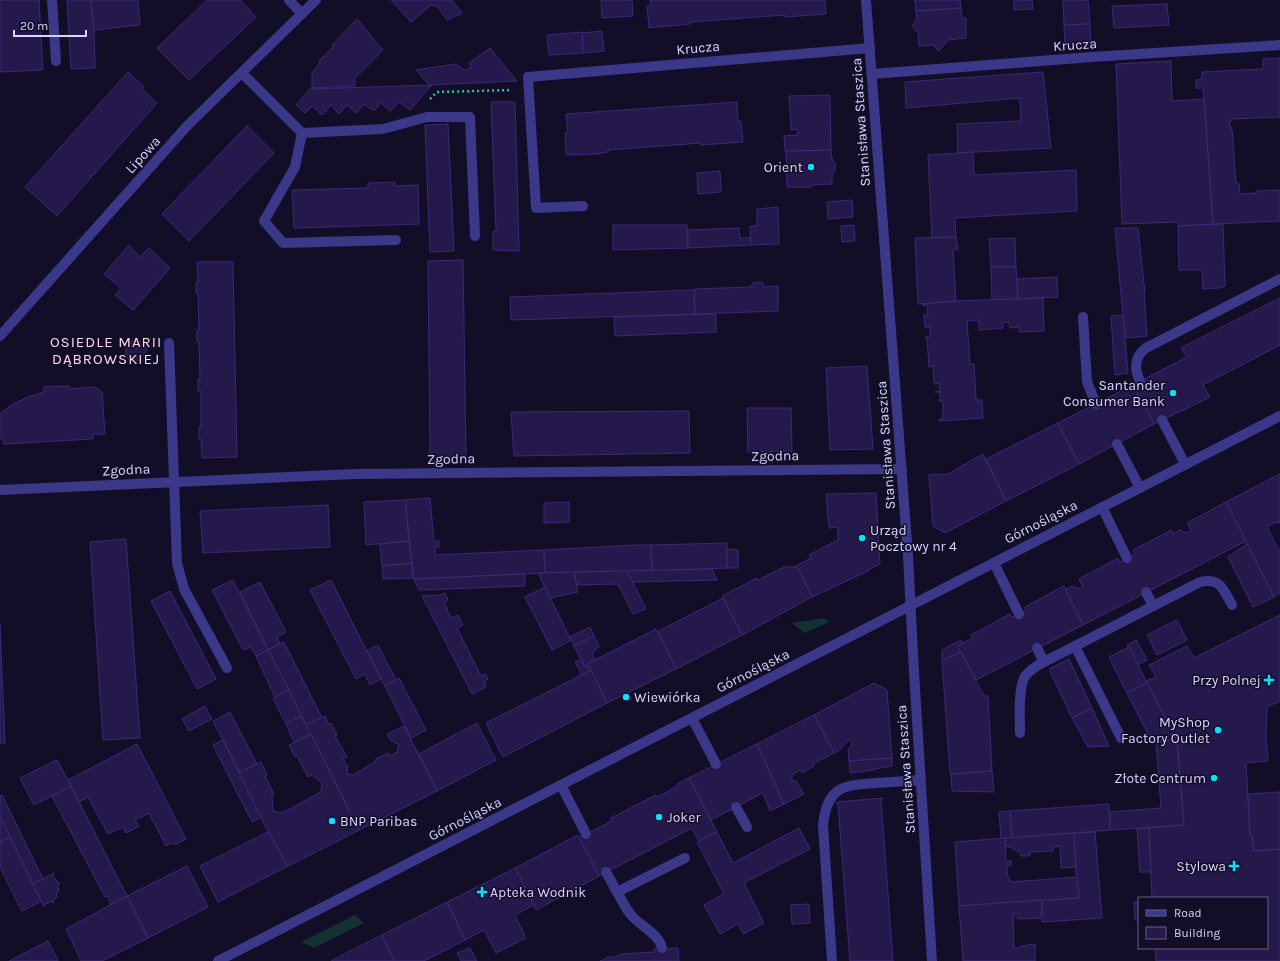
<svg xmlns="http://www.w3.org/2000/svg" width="1280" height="961" viewBox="0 0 1280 961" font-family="Karla,sans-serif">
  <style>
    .green { fill: #113231 }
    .building { fill: #24194a; stroke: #3a2a77 }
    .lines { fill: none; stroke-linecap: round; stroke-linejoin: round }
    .path { stroke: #29bfb7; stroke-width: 2.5; stroke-dasharray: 2 3; stroke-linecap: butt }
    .service { stroke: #3b3789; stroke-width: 10 }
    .minor { stroke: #3b3789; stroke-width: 10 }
    .tertiary { stroke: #3b3789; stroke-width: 10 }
    .poi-dot { fill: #01e4ff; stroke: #130e28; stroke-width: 1.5 }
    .labels { text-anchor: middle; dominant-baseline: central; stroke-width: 3; stroke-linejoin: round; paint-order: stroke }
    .street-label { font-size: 14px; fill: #dad5ff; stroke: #130e28 }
    .poi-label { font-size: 14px; fill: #dad5ff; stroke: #130e28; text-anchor: end }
    .neighbourhood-label { font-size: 15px; letter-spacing: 1px; fill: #ffd7f0; stroke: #130e28 }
  </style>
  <rect width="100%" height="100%" fill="#130e28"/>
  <g class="green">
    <polygon points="824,618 829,622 805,633 791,623"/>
    <polygon points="355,915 364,923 314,948 301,942"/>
  </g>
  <g class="building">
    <polygon points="0,0 39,0 43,70 0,72"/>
    <polygon points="67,0 91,0 94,30 95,68 71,69"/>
    <polygon points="91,0 138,0 140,25 94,30"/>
    <polygon points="207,0 240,0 256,17 189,80 157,48"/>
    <polygon points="391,0 452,0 462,13 447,20 438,7 431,5 411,22"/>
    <polygon points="601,0 632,0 633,16 602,18"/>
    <polygon points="650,0 825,0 826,14 785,17 785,15 690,22 690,24 649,28 647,6 651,6"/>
    <polygon points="914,0 960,0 961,8 916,11 915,1"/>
    <polygon points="1014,0 1032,0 1033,9 1014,10"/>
    <polygon points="1063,0 1088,0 1090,24 1064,25"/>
    <polygon points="1167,4 1169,25 1114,28 1112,6"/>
    <polygon points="961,8 962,18 966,18 966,38 948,40 939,51 933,45 919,46 918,33 912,26 917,19 916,11"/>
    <polygon points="357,19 383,50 355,78 355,86 312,88 312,73 320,63 319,61 333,47 332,45"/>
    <polygon points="1090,24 1091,47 1065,49 1064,25"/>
    <polygon points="602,31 604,51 583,53 582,33"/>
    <polygon points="582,32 583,53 549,55 547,35"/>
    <polygon points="490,48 517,81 429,85 416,70 456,64 464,70 471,68 469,63"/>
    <polygon points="1280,58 1280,117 1232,119 1229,124 1232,129 1236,183 1239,184 1240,194 1256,193 1256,191 1280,190 1280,221 1213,224 1203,88 1196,88 1196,80 1202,79 1202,72 1263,69 1263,59"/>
    <polygon points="1171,61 1172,101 1204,99 1213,224 1178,226 1178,222 1122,224 1116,64"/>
    <polygon points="128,72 144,87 142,89 157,103 57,216 25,187"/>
    <polygon points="1043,72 1051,148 958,153 957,124 1021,121 1020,98 906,108 905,82"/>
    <polygon points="432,85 410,110 399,102 390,111 381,103 374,111 364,104 356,113 347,105 339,114 331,105 322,115 312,106 305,113 296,105 310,89"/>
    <polygon points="830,95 831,150 785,152 784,136 798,135 797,129 791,130 789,96"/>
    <polygon points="491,102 515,102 519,251 493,250 493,232 496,231"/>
    <polygon points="737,102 738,121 741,121 743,142 701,145 701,143 608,150 608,152 597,154 566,155 565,133 568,133 566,114"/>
    <polygon points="448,124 454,251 430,252 425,125"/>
    <polygon points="247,126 274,153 189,241 162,214"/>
    <polygon points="831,150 832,159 835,163 835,171 832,175 832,184 811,185 811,187 787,187 786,151"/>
    <polygon points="973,152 974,175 1076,170 1077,211 955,218 956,237 932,238 928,155"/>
    <polygon points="720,171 721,192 698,194 697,173"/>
    <polygon points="395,182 395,186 418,185 419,224 294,228 292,190 368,188 368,183"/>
    <polygon points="852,200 853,217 828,219 827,202"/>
    <polygon points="778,207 779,244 751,245 750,226 757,226 757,209"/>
    <polygon points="1223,224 1225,286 1219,288 1203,289 1202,270 1179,270 1178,226"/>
    <polygon points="613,225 687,225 688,248 613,250"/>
    <polygon points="854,225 855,241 842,242 841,226"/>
    <polygon points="739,228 740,238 750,238 751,245 688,248 688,230"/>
    <polygon points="1115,228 1138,228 1145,293 1144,293 1147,336 1125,338"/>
    <polygon points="956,237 958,249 953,250 956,301 918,304 915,238"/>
    <polygon points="1015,238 1016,267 991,267 989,239"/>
    <polygon points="129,245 140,257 149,248 170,268 133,310 115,295 121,288 104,274"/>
    <polygon points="463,260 466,456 430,457 428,261"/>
    <polygon points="197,262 233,262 237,457 202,458 201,439 199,439 199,427 201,427 201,391 198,391 198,379 200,379 199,342 197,342 197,330 199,330 198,294 196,293 196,282 198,282"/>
    <polygon points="991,267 1016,267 1018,299 992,300"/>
    <polygon points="1057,277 1058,297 1018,299 1017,279"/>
    <polygon points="762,282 764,287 778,286 778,311 695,314 694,289 751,287 753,283"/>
    <polygon points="694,290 695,314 511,320 510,297"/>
    <polygon points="1043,298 1044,331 1019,332 1019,327 1010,328 1009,322 1002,323 1003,328 979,330 979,320 967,321 970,365 974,364 976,400 982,400 983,418 939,421 939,419 943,419 943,401 939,401 940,399 940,392 935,392 940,391 939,383 934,384 933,366 929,367 927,338 925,338 925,337 930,336 930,327 925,328 924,315 928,315 927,305 923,306 923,304 956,301"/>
    <polygon points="1280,298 1280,345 1203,385 1210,397 1154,424 1133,385 1187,357 1181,348"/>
    <polygon points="716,314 716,332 615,336 614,317"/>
    <polygon points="1123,315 1128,373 1115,375 1111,316"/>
    <rect x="126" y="341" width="20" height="20"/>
    <polygon points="867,366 873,449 830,450 826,368"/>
    <polygon points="1133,385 1154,424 1079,464 1058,423"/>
    <polygon points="69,386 69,389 95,387 102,392 105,434 93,434 93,439 4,444 3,438 0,439 0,414 2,412 13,404 28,397 44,392 44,387"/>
    <polygon points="747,408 791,408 792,451 748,452"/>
    <polygon points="689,411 690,453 514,456 511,412"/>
    <polygon points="1058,423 1079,464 1006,501 986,459"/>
    <polygon points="983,454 1006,501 945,533 933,526 929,475 948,474"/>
    <polygon points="1280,474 1280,523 1276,522 1267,527 1278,549 1280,550 1280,593 1274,597 1226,502"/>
    <polygon points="876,493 880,564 868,570 868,571 812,597 796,566 811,558 809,555 838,540 838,527 829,528 826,494"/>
    <polygon points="430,498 434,541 439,541 439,547 435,547 435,555 544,550 545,573 414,579 405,500"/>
    <polygon points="405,500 409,541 366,545 364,502"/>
    <polygon points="569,502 569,522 544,523 544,503"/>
    <polygon points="1226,502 1246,541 1083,625 1065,590 1072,586 1078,589 1083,587 1079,579 1118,558 1120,562 1135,554 1133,550 1172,530 1173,534 1180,530 1186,533 1191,530 1187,523"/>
    <polygon points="328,505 330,547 203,553 200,511"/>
    <polygon points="126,539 140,738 103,740 90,542"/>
    <polygon points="409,541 412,563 382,566 380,544"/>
    <polygon points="727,543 727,568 652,571 651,545"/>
    <polygon points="1247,544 1274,597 1253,607 1228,557"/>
    <polygon points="635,545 651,545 652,571 545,573 544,550"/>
    <polygon points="727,549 738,550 738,568 727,568"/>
    <polygon points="412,563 413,578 383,579 382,566"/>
    <polygon points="784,567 797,567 812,597 742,635 722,596 757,578 758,580"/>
    <polygon points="712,569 717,580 632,582 627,571"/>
    <polygon points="627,571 646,609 636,613 633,614 618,584 576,585 574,572"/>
    <polygon points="574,572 578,592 550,598 538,573"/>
    <polygon points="525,574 525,586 419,590 414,579"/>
    <polygon points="233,580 268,650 256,656 251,647 243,650 212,590"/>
    <polygon points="331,580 381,679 370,685 365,674 356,679 310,590"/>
    <polygon points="260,582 286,632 277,637 280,644 268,650 240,592"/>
    <polygon points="1064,586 1083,625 976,680 957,646 973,638 971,635 1010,614 1012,617 1026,610 1025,607"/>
    <polygon points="545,587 571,640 552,650 525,597"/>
    <polygon points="170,591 216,679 197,689 151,601"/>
    <polygon points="445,593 448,600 444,602 451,618 458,615 463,625 457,628 481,676 485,674 488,679 484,681 486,687 472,694 422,596 440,595"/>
    <polygon points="723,598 742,635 676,669 657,632"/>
    <polygon points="1280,615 1280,701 1267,707 1266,737 1268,761 1246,763 1250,836 1252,835 1253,851 1280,849 1280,961 1156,961 1155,948 1267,948 1267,898 1152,898 1149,828 1184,825 1177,740 1146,681 1156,677 1149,665 1187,646 1194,658"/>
    <polygon points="1177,620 1187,640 1157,655 1147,635"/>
    <polygon points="0,624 5,743 0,743"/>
    <polygon points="590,627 594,636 574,646 570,637"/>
    <polygon points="656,629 676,669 607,703 587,664"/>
    <polygon points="594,636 599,646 592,654 595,660 587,664 589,666 585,667 574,646"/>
    <polygon points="961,640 963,643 957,646 961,652 942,661 942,650"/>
    <polygon points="1136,640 1147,660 1137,665 1127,645"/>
    <polygon points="284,642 322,718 306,725 268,650"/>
    <polygon points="378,645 396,680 385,686 367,651"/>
    <polygon points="1129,647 1147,683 1127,693 1109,657"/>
    <polygon points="268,650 289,690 275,697 256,656"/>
    <polygon points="961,652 984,696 988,696 992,771 950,774 942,661"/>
    <polygon points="581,659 585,667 589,666 591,670 582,675 575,662"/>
    <polygon points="1069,659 1092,708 1072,718 1049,669"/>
    <polygon points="591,670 607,703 503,757 486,723"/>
    <polygon points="399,678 426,730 411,738 385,686"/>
    <polygon points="874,683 887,690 892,758 849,761 848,749 851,747 852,743 848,740 841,749 834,753 814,715"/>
    <polygon points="1147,683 1177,740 1152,742 1127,693"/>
    <polygon points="289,690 301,716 286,724 273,698"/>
    <polygon points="205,706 212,719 189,731 182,719"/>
    <polygon points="1092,708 1096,717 1109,746 1088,747 1072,718"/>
    <polygon points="230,712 257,764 240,773 213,721"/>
    <polygon points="814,715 834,753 813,764 814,766 802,773 800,770 792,775 792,781 796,781 804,794 784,804 757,744"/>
    <polygon points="301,716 311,734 294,742 286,724"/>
    <polygon points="325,716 329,724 331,723 337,735 335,736 347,757 343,759 348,767 347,774 353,775 375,762 376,759 388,753 390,756 397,752 399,745 390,740 387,734 404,726 437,791 359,830 306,725"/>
    <polygon points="477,723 496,760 437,791 419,754"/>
    <polygon points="311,734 359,830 288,866 268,832 239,773 261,762 267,775 265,776 274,794 272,795 273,811 282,813 321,792 322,783 312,775 308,777 297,756 295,757 289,745"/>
    <polygon points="223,740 261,817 252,822 213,745"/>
    <polygon points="1177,740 1184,825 1110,830 1110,812 1161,808 1156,742"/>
    <polygon points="137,744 186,839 176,844 172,843 166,846 149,813 135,820 139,826 126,833 123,827 108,834 88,797 79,802 68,780"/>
    <polygon points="757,744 784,804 770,811 763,793 711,820 689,778"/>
    <polygon points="892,758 892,766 874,769 874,770 850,773 849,761"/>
    <polygon points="57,760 71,786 34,805 20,778"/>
    <polygon points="992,771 994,792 952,791 951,774"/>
    <polygon points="689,778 717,832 699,841 692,828 599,876 579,838 612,821 611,818 656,795 657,797 678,786 677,784"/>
    <polygon points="71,786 127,896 111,905 107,896 105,897 52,796"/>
    <polygon points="1280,792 1280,849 1253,851 1252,835 1250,836 1248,794"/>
    <polygon points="2,795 43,879 33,884 0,817 0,796"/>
    <polygon points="883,798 881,800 893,961 850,961 838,804 837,804 837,802"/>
    <polygon points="1109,804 1110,830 1012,838 1010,811"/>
    <polygon points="1010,811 1012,838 1001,839 999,812"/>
    <polygon points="0,817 10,837 0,842"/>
    <polygon points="799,828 810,849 744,883 764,923 743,934 738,924 720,934 704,905 724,894 697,842 717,832 733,863"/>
    <polygon points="1149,828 1151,872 1140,872 1137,829"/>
    <polygon points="268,832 288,866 218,902 200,866"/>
    <polygon points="1095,832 1102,918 1042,922 1042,900 1079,898 1075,867 1074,833"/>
    <polygon points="1074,833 1076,867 1061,868 1060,846 1053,847 1053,851 1030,852 1030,856 1021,856 1021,853 1005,845 1005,838"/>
    <polygon points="578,835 599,876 536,910 515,868"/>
    <polygon points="10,837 41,901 22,911 0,867 0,842"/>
    <polygon points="1005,838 1006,861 1011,861 1012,865 1007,866 1007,874 1011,882 1077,877 1079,898 959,906 955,842"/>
    <polygon points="187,866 208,907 148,938 127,896"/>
    <polygon points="515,868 534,905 515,915 526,938 496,953 484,930 465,940 447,902"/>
    <polygon points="54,873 53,875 58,883 59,882 59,884 58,884 58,889 60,889 58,890 56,896 58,896 53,901 53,903 52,901 44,905 44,907 33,884"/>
    <polygon points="127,896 148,938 102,961 81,961 66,929"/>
    <polygon points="1042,900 1041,918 1018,919 1013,913 1014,948 1019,948 1021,946 1035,944 1035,961 963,961 959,906"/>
    <polygon points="447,902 465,940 424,961 394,961 382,935"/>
    <polygon points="1134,902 1139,902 1139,920 1135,920"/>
    <polygon points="809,904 810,923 792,924 791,905"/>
    <polygon points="382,935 394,961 331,961"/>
    <polygon points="48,941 58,961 9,961"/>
    <polygon points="470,948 477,961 461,961 457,953"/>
    <polygon points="678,948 679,961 600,961 611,956 613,958 621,954 655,952 654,949"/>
  </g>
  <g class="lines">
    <polyline class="path" points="430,99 437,92 512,90"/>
    <g class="service">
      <polyline points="52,0 56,61"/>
      <polyline points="289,0 302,14"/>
      <polyline points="242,73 302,133 295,167 264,221 283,243 396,240"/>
      <polyline points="528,77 536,208 583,206"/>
      <polyline points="302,133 383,129 427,117 470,117 475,236"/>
      <polyline points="1083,317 1087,382 1096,404"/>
      <polyline points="169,343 177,563 184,589 227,668"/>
      <path d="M1140,381C1134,369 1134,357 1146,348L1280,279"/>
      <polyline points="1162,420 1185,464"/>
      <polyline points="1117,444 1140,488"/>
      <polyline points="1102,507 1127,558"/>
      <polyline points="994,563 1019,614"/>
      <polyline points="1146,592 1153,606"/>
      <polyline points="1075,646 1121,738"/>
      <polyline points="1037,648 1044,662"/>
      <polyline points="692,718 716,764"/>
      <path d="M1020,733C1020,718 1018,692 1024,678C1027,672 1034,668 1040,664L1200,582C1220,577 1223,589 1232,605"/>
      <polyline points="561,785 586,834"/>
      <polyline points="736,807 747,827"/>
      <polyline points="606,872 617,892 685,858"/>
      <path d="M617,892C622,900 626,910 632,916C642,927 659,934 662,948"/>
      <path d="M832,961L823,825C827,786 844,785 877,783C891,782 906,781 921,780"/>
    </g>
    <g class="minor">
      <polyline points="866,0 908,556 914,672 932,961"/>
      <polyline points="872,74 1092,57 1280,45"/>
      <polyline points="528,77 870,48"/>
      <polyline points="0,336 187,126 316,0"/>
      <polyline points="0,490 355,474 902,469"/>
    </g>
    <polyline class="tertiary" points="218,961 1280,416"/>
  </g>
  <g class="poi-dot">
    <circle cx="811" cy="167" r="4"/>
    <circle cx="1173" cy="393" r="4"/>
    <circle cx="862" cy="538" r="4"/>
    <path d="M1267 674h4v4h4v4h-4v4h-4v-4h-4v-4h4z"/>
    <circle cx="626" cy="697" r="4"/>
    <circle cx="1218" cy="730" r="4"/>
    <circle cx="1214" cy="778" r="4"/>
    <circle cx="659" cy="817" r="4"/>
    <circle cx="332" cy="821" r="4"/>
    <path d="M1232 860h4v4h4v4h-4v4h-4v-4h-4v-4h4z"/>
    <path d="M480 886h4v4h4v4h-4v4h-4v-4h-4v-4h4z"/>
  </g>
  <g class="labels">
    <g class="street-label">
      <text transform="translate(1075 45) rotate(-4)">Krucza</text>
      <text transform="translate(698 48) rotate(-5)">Krucza</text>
      <text transform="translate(861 122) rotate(-94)">Stanisława Staszica</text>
      <text transform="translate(143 155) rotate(-48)">Lipowa</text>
      <text transform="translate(886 445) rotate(-94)">Stanisława Staszica</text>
      <text transform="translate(775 456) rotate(-1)">Zgodna</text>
      <text transform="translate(451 459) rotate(-1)">Zgodna</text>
      <text transform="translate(126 470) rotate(-3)">Zgodna</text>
      <text transform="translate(1041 522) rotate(-27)">Górnośląska</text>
      <text transform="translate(753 671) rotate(-27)">Górnośląska</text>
      <text transform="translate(906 769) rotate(-94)">Stanisława Staszica</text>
      <text transform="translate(465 819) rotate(-27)">Górnośląska</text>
    </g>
    <g class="poi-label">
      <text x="803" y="167">Orient</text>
      <text x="1165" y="385">Santander<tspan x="1165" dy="16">Consumer Bank</tspan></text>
      <text x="870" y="530" text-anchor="start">Urząd<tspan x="870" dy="16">Pocztowy nr 4</tspan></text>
      <text x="1261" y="680">Przy Polnej</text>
      <text x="634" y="697" text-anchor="start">Wiewiórka</text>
      <text x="1210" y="722">MyShop<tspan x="1210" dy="16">Factory Outlet</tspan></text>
      <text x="1206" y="778">Złote Centrum</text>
      <text x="667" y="817" text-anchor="start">Joker</text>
      <text x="340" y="821" text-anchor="start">BNP Paribas</text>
      <text x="1226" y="866">Stylowa</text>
      <text x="490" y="892" text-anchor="start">Apteka Wodnik</text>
    </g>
    <g class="neighbourhood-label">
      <text x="106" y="342">OSIEDLE MARII<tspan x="106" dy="17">DĄBROWSKIEJ</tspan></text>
    </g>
  </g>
  <rect x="1138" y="897" width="130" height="52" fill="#130e28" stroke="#635e7e"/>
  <rect x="1146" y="910" width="20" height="6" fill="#3b3789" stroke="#635e7e"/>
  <text x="1174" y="917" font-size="12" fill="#dad5ff">Road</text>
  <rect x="1146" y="927" width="20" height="12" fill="#24194a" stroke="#635e7e"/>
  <text x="1174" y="937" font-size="12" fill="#dad5ff">Building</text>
  <path d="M14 30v6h72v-6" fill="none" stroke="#dad5ff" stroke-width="2"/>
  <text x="20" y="30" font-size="12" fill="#dad5ff" stroke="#130e28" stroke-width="3" paint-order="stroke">20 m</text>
</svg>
